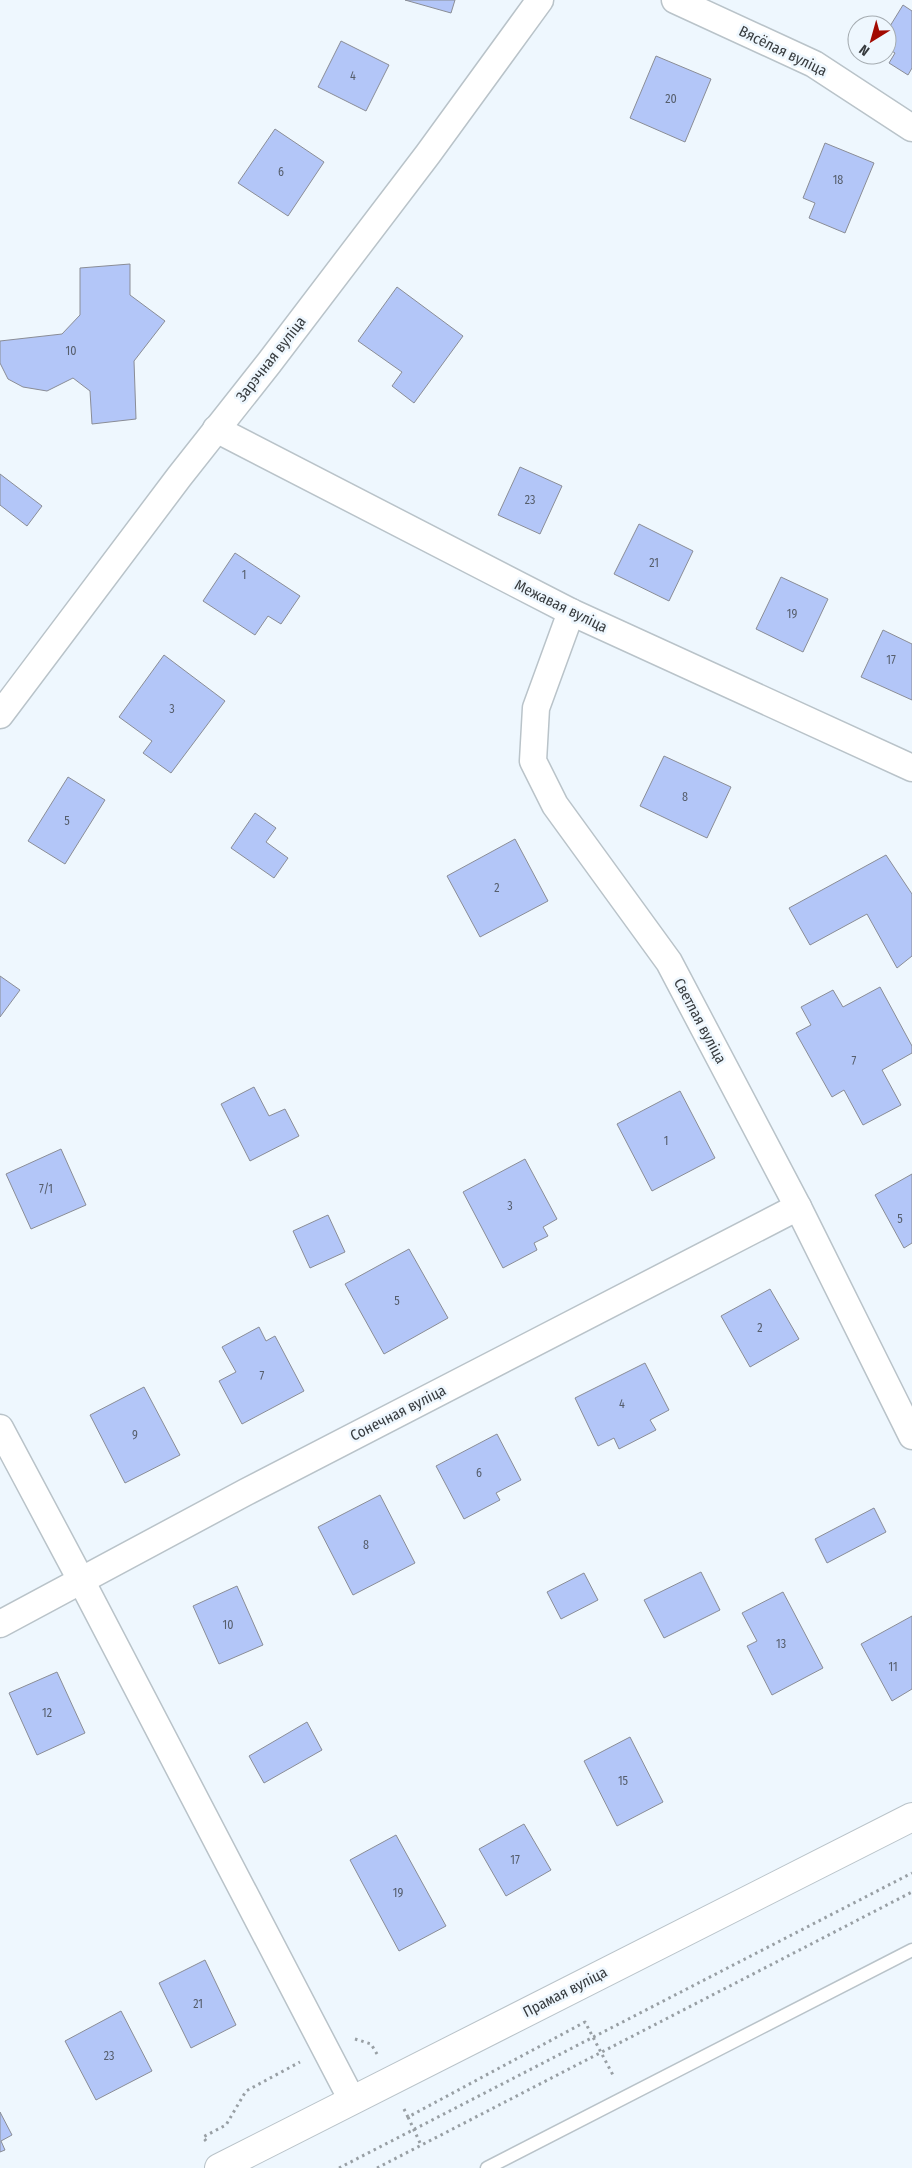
<svg xmlns="http://www.w3.org/2000/svg" width="912" height="2168" viewBox="0 0 912 2168" font-family="'Fira Sans Condensed',sans-serif">
  <style>
    .building { fill: #b3c6f8; stroke: #8a8d96 }
    .lines { fill: none; stroke-linecap: round; stroke-linejoin: round }
    .lane-casing { stroke: #b9c3c9; stroke-width: 15 }
    .street-casing { stroke: #b9c3c9; stroke-width: 29 }
    .secondary-casing { stroke: #b9c3c9; stroke-width: 30 }
    .path { stroke: #989fa4; stroke-width: 3; stroke-dasharray: 2.5 4; stroke-linecap: butt }
    .lane { stroke: #fff; stroke-width: 12 }
    .street { stroke: #fff; stroke-width: 26 }
    .secondary { stroke: #fff; stroke-width: 28 }
    .labels { text-anchor: middle; dominant-baseline: central; stroke-width: 5; stroke-linejoin: round; paint-order: stroke }
    .number-label { font-size: 12px; fill: #565e6c }
    .street-label { font-size: 15px; fill: #373b3e; stroke: #eef7fe }
  </style>
  <rect width="100%" height="100%" fill="#eef7fe"/>
  <g class="building">
    <polygon points="405,0 455,0 451,13"/>
    <polygon points="903,5 912,11 912,68 908,75 889,63 895,53 887,48 887,31"/>
    <polygon points="341,41 389,65 366,111 318,87"/>
    <polygon points="656,56 711,79 685,142 630,118"/>
    <polygon points="275,129 324,162 288,216 238,183"/>
    <polygon points="825,143 874,163 845,233 809,218 815,203 803,198"/>
    <polygon points="130,264 130,295 165,321 134,361 136,419 92,424 90,391 73,378 47,391 23,387 8,379 0,363 0,341 62,334 80,315 80,268"/>
    <polygon points="397,287 463,336 414,403 392,386 402,372 358,341"/>
    <polygon points="520,467 562,486 540,534 498,515"/>
    <polygon points="0,474 42,506 27,526 0,505"/>
    <polygon points="639,524 693,551 669,601 614,574"/>
    <polygon points="235,553 300,596 281,624 268,616 255,635 203,601"/>
    <polygon points="781,577 828,599 803,652 756,629"/>
    <polygon points="883,630 912,644 912,700 861,677"/>
    <polygon points="164,655 225,701 171,773 143,753 152,741 119,717"/>
    <polygon points="664,756 731,787 707,838 640,806"/>
    <polygon points="68,777 105,800 65,864 28,841"/>
    <polygon points="255,813 276,828 266,842 288,858 274,878 231,848"/>
    <polygon points="515,839 548,901 480,937 447,876"/>
    <polygon points="886,855 912,894 912,956 897,968 867,914 810,945 789,908"/>
    <polygon points="0,976 20,990 0,1017"/>
    <polygon points="880,987 912,1046 912,1053 882,1070 901,1105 863,1125 844,1090 832,1097 796,1033 811,1025 801,1007 833,990 843,1007"/>
    <polygon points="254,1087 269,1116 285,1109 299,1136 250,1161 221,1104"/>
    <polygon points="680,1091 715,1158 652,1191 617,1124"/>
    <polygon points="61,1149 86,1205 31,1229 6,1174"/>
    <polygon points="525,1159 557,1219 543,1227 548,1236 534,1243 537,1250 503,1268 463,1192"/>
    <polygon points="912,1174 912,1243 904,1248 875,1195"/>
    <polygon points="328,1215 345,1252 310,1268 293,1231"/>
    <polygon points="409,1249 448,1318 384,1354 345,1284"/>
    <polygon points="770,1289 799,1339 750,1367 721,1316"/>
    <polygon points="259,1327 266,1341 275,1336 304,1391 242,1424 219,1381 236,1372 222,1347"/>
    <polygon points="645,1363 669,1410 650,1420 656,1430 619,1449 614,1438 598,1446 575,1398"/>
    <polygon points="144,1387 180,1455 125,1483 90,1415"/>
    <polygon points="497,1434 521,1480 496,1493 500,1500 464,1519 436,1466"/>
    <polygon points="380,1495 415,1563 353,1595 318,1527"/>
    <polygon points="874,1508 886,1532 827,1563 815,1539"/>
    <polygon points="701,1572 720,1610 664,1638 644,1600"/>
    <polygon points="584,1573 598,1600 561,1619 547,1592"/>
    <polygon points="237,1586 263,1645 219,1664 193,1606"/>
    <polygon points="783,1592 823,1668 772,1695 747,1646 757,1641 742,1613"/>
    <polygon points="912,1616 912,1689 892,1701 861,1644"/>
    <polygon points="57,1672 85,1733 37,1755 9,1693"/>
    <polygon points="307,1722 322,1750 264,1783 249,1756"/>
    <polygon points="630,1737 663,1802 617,1826 584,1761"/>
    <polygon points="524,1824 551,1870 506,1896 479,1849"/>
    <polygon points="396,1835 446,1926 399,1951 350,1860"/>
    <polygon points="205,1960 236,2025 191,2048 159,1983"/>
    <polygon points="121,2011 152,2071 96,2100 65,2041"/>
    <polygon points="0,2112 12,2135 1,2141 5,2150 0,2152"/>
  </g>
  <g class="lines">
    <g class="lane-casing">
      <polyline id="lane" points="487,2168 912,1950"/>
    </g>
    <g class="street-casing">
      <g id="street">
        <polyline points="675,0 814,64 912,128"/>
        <polyline points="216,429 571,612 912,768"/>
        <polyline points="571,612 536,708 533,761 555,805 669,962 798,1207 912,1436"/>
        <polyline points="0,715 179,477 269,363 428,154 540,0"/>
        <polyline points="0,1428 82,1582 352,2100"/>
        <polyline points="0,1624 246,1492 798,1207"/>
      </g>
    </g>
    <g class="secondary-casing">
      <polyline id="secondary" points="219,2168 912,1817"/>
    </g>
    <g class="path">
      <polyline points="355,2039 371,2044 377,2054"/>
      <polyline points="404,2109 408,2117 585,2022 614,2077"/>
      <polyline points="408,2117 421,2145"/>
      <polyline points="206,2141 203,2137 226,2125 246,2091 300,2062"/>
      <polyline points="339,2168 912,1873"/>
      <polyline points="377,2168 912,1892"/>
    </g>
    <use href="#lane" class="lane"/>
    <use href="#street" class="street"/>
    <use href="#secondary" class="secondary"/>
  </g>
  <g class="labels">
    <g class="number-label">
      <text x="353" y="76">4</text>
      <text x="671" y="99">20</text>
      <text x="281" y="172">6</text>
      <text x="838" y="180">18</text>
      <text x="71" y="351">10</text>
      <text x="530" y="500">23</text>
      <text x="654" y="563">21</text>
      <text x="244" y="575">1</text>
      <text x="792" y="614">19</text>
      <text x="891" y="660">17</text>
      <text x="172" y="709">3</text>
      <text x="685" y="797">8</text>
      <text x="67" y="821">5</text>
      <text x="497" y="888">2</text>
      <text x="854" y="1061">7</text>
      <text x="666" y="1141">1</text>
      <text x="46" y="1189">7/1</text>
      <text x="510" y="1206">3</text>
      <text x="900" y="1219">5</text>
      <text x="397" y="1301">5</text>
      <text x="760" y="1328">2</text>
      <text x="262" y="1376">7</text>
      <text x="622" y="1404">4</text>
      <text x="135" y="1435">9</text>
      <text x="479" y="1473">6</text>
      <text x="366" y="1545">8</text>
      <text x="228" y="1625">10</text>
      <text x="781" y="1644">13</text>
      <text x="893" y="1667">11</text>
      <text x="47" y="1713">12</text>
      <text x="623" y="1781">15</text>
      <text x="515" y="1860">17</text>
      <text x="398" y="1893">19</text>
      <text x="198" y="2004">21</text>
      <text x="109" y="2056">23</text>
    </g>
    <g class="street-label">
      <text transform="translate(783 51) rotate(26)">Вясёлая вуліца</text>
      <text transform="translate(271 359) rotate(-52)">Зарэчная вуліца</text>
      <text transform="translate(561 606) rotate(26)">Межавая вуліца</text>
      <text transform="translate(700 1021) rotate(62)">Светлая вуліца</text>
      <text transform="translate(398 1413) rotate(-27)">Сонечная вуліца</text>
      <text transform="translate(565 1992) rotate(-27)">Прамая вуліца</text>
    </g>
  </g>
  <g transform="translate(872 40) rotate(217)"><circle r="24" fill="#eef7fe" stroke="#a5acb1"/>
  <path d="M0-4L9 19L0 12L-9 19Z" fill="#a20a02"/>
  <text y="-8" font-size="14" font-weight="bold" text-anchor="middle" fill="#373b3e">N</text>
  </g>
</svg>
